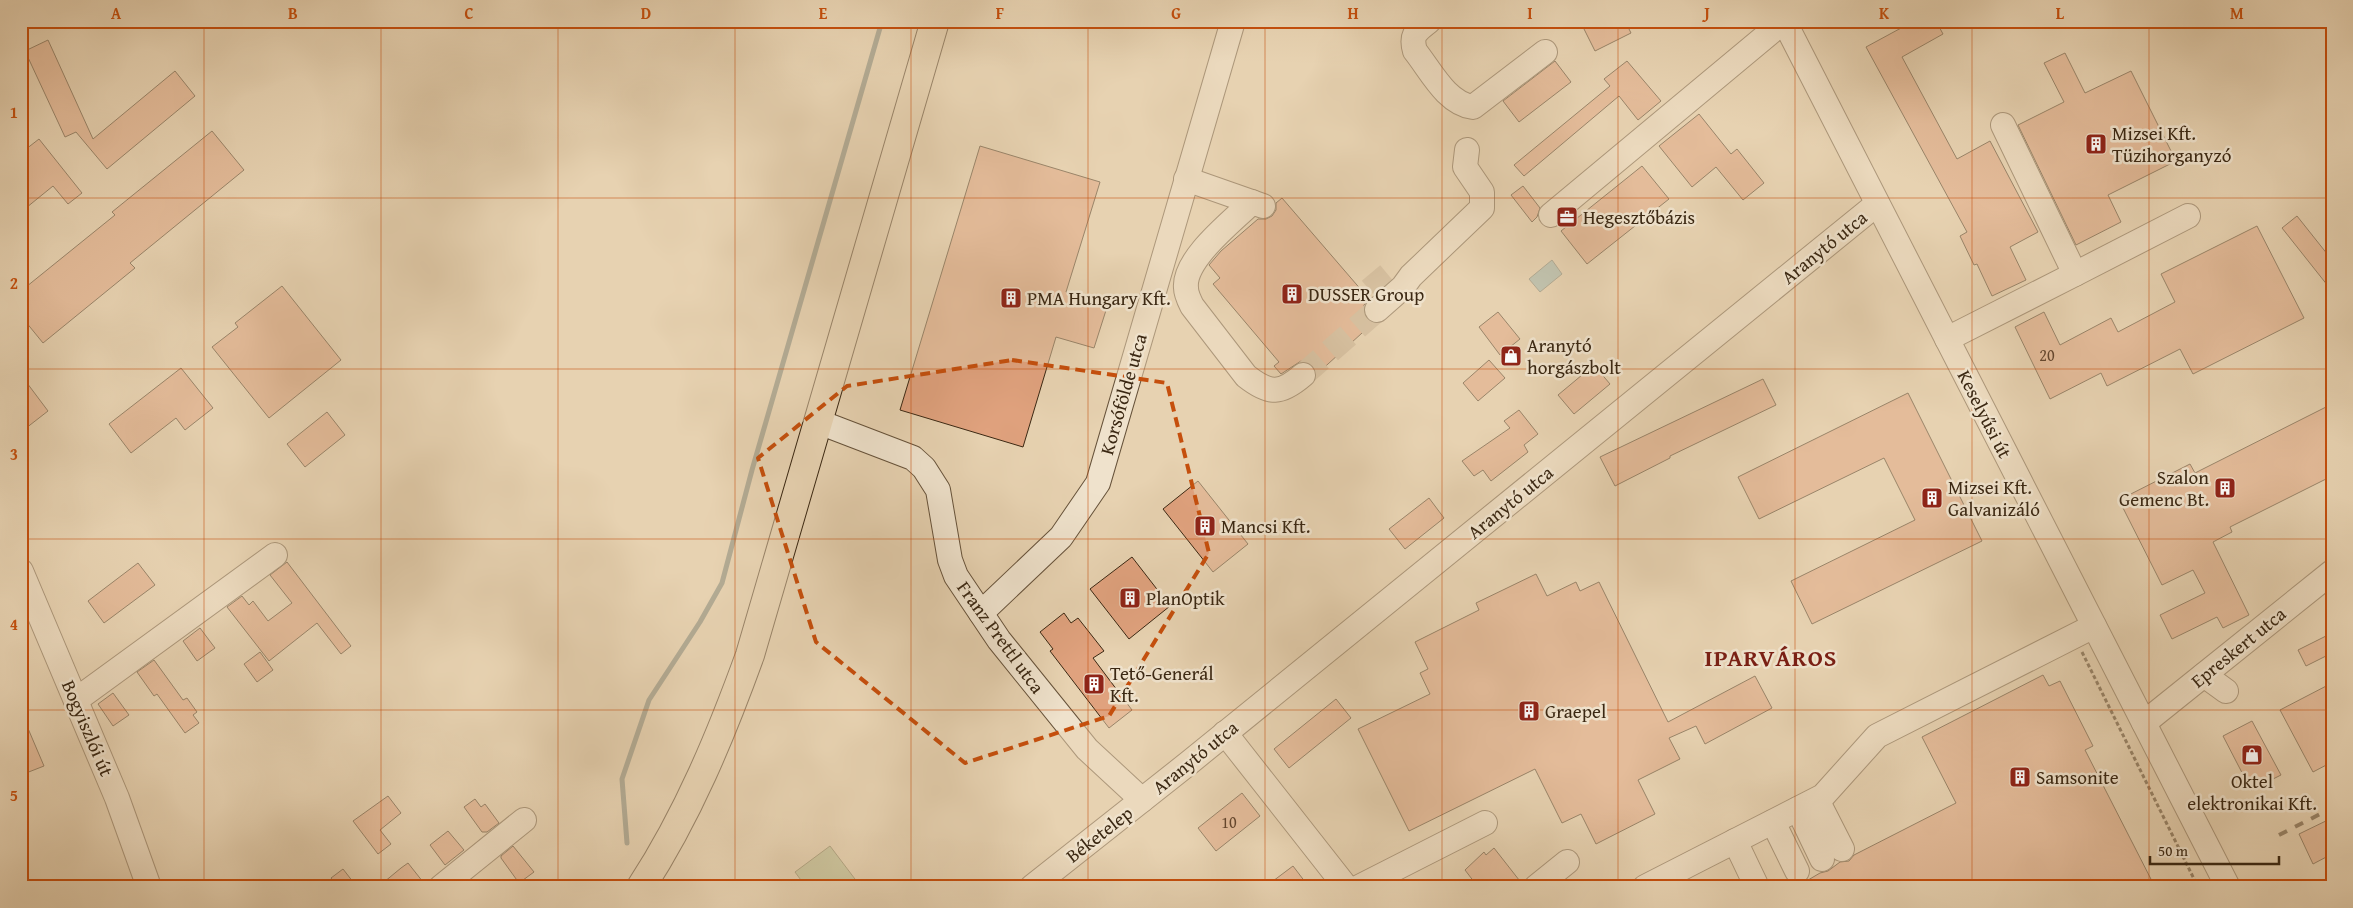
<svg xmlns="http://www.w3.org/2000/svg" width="2353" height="908" viewBox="0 0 2353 908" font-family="'Gentium Book Plus',serif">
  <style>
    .green { fill: #b2bd8e; stroke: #767250 }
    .water { fill: #98b6b2; stroke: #737d72 }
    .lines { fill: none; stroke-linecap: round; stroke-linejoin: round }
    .stream { stroke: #737d72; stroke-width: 5 }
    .building { fill: #e0a27e; stroke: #3b2813 }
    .minor-tunnel { stroke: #c5b091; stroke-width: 24; stroke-dasharray: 24 12; stroke-linecap: butt }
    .minor-casing { stroke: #66523a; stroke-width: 26 }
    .major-casing { stroke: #3b2813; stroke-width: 30 }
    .path { stroke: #3b2813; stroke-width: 3; stroke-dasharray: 4 2.5; stroke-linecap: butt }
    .minor { stroke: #efe2cc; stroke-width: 24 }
    .major { stroke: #e7d2b1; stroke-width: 28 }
    .rail { stroke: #3b2813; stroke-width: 4; stroke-dasharray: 9 9; stroke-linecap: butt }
    .marked { fill: none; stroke: #c54f0d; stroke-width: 4; stroke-dasharray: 10 6; stroke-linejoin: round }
    .grid { fill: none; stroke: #c54f0d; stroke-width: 1; stroke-opacity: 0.55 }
    .labels { text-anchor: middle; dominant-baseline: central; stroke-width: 5; stroke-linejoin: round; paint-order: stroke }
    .number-label { font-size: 16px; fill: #64462e }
    .poi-label { font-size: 19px; fill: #3b2813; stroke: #efe2cc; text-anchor: start }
    .street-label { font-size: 19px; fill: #3b2813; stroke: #efe2cc }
    .district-label { font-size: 24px; font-weight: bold; letter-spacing: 1px; fill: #7a1f14; stroke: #efe2cc }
    .neatline { fill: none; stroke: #c54f0d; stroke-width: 2 }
    .grid-label { font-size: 16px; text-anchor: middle; font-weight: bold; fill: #c54f0d }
  </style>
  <rect width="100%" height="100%" fill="#e7d2b1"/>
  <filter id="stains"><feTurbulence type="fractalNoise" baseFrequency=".004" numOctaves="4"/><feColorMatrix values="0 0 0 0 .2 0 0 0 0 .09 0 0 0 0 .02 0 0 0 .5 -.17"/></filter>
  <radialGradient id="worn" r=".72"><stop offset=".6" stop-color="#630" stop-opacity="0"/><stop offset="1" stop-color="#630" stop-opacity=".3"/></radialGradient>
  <polygon class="green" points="830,846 861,887 806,887 795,872"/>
  <polygon class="water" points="1552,260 1562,274 1540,292 1529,279"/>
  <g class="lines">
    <polyline class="stream" points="627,843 622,779 649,700 700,622 722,583 752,470 882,21"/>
  </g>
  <g class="building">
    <polygon points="1580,21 1625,21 1631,33 1595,51"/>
    <polygon points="1914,21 1936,21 1943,34 1902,57 1957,159 1990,141 2038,232 2010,247 2026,280 1992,296 1977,264 1974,265 1960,236 1967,232 1866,47"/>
    <polygon points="48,40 93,139 175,71 195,96 107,169 76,132 65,137 25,51"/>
    <polygon points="2065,53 2085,93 2131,71 2176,161 2108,195 2121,222 2076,245 2018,125 2064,102 2044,63"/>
    <polygon points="1555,61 1571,82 1519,122 1503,101"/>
    <polygon points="1627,61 1661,101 1638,120 1619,96 1524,176 1514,165 1610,86 1604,79"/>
    <polygon points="1699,114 1731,154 1737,149 1764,183 1743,200 1716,167 1692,187 1659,146"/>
    <polygon points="212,131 244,170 130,263 135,268 43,343 21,316 21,291 115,215 112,212"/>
    <polygon points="39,139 82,193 68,204 53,186 21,212 21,153"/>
    <polygon points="980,146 1100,182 1066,292 1108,304 1094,348 1056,337 1023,447 900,410"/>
    <polygon points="1642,166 1669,199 1587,264 1561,231"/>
    <polygon points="1523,186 1540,208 1537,217 1532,222 1511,195"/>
    <polygon points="1282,198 1369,299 1364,305 1363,312 1367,319 1373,323 1317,374 1313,366 1301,361 1281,374 1274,366 1279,362 1213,284 1220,278 1209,265 1221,251 1258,219 1266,219 1272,216 1276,210 1276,203"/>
    <polygon points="2297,216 2332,260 2332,291 2282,228"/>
    <polygon points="2257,226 2304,318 2193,374 2180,349 2107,386 2101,373 2050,399 2015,327 2044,312 2060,345 2111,318 2118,332 2175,302 2161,274"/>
    <polygon points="282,286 341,360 269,418 212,347 238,327 235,323"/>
    <polygon points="1498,312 1520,339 1500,355 1479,327"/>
    <polygon points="1489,360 1505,378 1478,401 1463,383"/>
    <polygon points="1594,365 1610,384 1574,414 1558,395"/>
    <polygon points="181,368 213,408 185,430 176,418 131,453 109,424"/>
    <polygon points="21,375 48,411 21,432"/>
    <polygon points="1763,379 1776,405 1670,456 1670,458 1615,486 1600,457"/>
    <polygon points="1908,393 1982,541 1812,624 1791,581 1915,520 1884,458 1759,519 1738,477"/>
    <polygon points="2332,404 2332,476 2230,527 2232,532 2213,542 2249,615 2223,628 2217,617 2172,639 2160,615 2205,593 2193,570 2162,585 2119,500 2190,464 2195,473"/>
    <polygon points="1519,410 1538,434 1524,445 1528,452 1491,481 1483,470 1474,476 1462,461 1510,428 1504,421"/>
    <polygon points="327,412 345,435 305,467 287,444"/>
    <polygon points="1198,481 1248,544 1213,572 1163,509"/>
    <polygon points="1429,498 1444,518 1405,549 1389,529"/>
    <polygon points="1132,557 1170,606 1129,639 1090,589"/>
    <polygon points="287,562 351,646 341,654 317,623 269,661 227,607 242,596 249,605 253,601 268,621 292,603 270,575"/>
    <polygon points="138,563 155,585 104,623 88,601"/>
    <polygon points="1536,574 1547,596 1576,582 1580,591 1599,582 1668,722 1755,676 1772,708 1705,744 1696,726 1669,738 1680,759 1638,780 1655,814 1596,844 1581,814 1562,823 1535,769 1409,831 1358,729 1430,694 1420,673 1428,669 1415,642 1479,610 1476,603"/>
    <polygon points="1064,613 1071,623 1078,618 1104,651 1093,658 1132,710 1109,728 1050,651 1053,649 1040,632"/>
    <polygon points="200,628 215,648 197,661 183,641"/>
    <polygon points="2332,633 2332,653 2306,666 2298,650"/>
    <polygon points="260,652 273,670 257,682 244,664"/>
    <polygon points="154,660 183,700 187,698 197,712 193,715 199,723 185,733 157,694 154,696 137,672"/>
    <polygon points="2043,675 2049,686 2060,681 2093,746 2085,750 2155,887 1793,887 1803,883 1820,873 1828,871 1840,862 1849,861 1854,855 1956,803 1922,737"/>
    <polygon points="2332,683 2332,762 2313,772 2280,710"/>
    <polygon points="113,693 129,715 113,726 98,704"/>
    <polygon points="1336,699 1351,718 1289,768 1274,749"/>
    <polygon points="21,712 44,766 21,775"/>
    <polygon points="2252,721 2281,775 2251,790 2223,736"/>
    <polygon points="1242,793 1260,816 1216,851 1198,828"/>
    <polygon points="388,796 401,813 380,830 391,844 378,854 353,821"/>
    <polygon points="475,799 481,807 485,804 499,823 487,832 482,832 464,807"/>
    <polygon points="2332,818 2332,854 2313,864 2299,834"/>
    <polygon points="448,831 464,850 445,865 430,845"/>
    <polygon points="513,846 534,872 519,883 501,858 501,856"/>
    <polygon points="1494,848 1523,885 1523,887 1478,887 1465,870 1484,852 1486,855"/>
    <polygon points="408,863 427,887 378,887 401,868"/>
    <polygon points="1293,866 1309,887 1265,887"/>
    <polygon points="343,869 357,887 338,887 331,878"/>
  </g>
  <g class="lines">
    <g class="minor-tunnel">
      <polyline points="1371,273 1391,297"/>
      <polyline points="1303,375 1377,310"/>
    </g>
    <g class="minor-casing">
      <g id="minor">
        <path d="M1429,21C1417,31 1410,34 1415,51C1431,71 1446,103 1473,107L1545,52"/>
        <polyline points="1784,21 2228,887"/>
        <polyline points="1186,179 1263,206"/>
        <path d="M1252,202C1233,221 1183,259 1186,288C1186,294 1189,300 1192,306L1246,376C1270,395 1281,394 1303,375"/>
        <polyline points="1551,215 1784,21"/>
        <polyline points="2075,274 2188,216"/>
        <polyline points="1377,310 1403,287 1411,276 1482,208 1482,192 1465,167 1467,150"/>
        <polyline points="1947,339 2075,274 2003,125"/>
        <polyline points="819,422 913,458 924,468 938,490 950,560 956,576 999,640 1087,749 1142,800"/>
        <polyline points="21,571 117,798 149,887"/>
        <polyline points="981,613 1061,537 1098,483 1233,21"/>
        <polyline points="2204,675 2226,691"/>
        <polyline points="76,700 275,555"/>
        <polyline points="2144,723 2332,572"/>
        <polyline points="1225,733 1346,887"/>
        <polyline points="1817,800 1842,849"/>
        <polyline points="1798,809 1822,859"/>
        <polyline points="1773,822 1797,871"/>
        <polyline points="1735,841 1757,887"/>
        <polyline points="441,887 524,820"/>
        <polyline points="1032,887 1190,762 1877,204"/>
        <polyline points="1359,887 1485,823"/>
        <polyline points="1536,887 1567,862"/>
        <polyline points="1645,887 1823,796 1877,736 2094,626"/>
      </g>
    </g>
    <g class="major-casing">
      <path id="major" d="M641,887C688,815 721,735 750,655L935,21"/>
    </g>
    <polyline class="path" points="2082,652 2198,887"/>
    <use href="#minor" class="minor"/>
    <use href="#major" class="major"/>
    <polyline class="rail" points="2279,835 2332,808"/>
  </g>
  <path d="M0 0H2353V908H0ZM1012,360L1167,383L1209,553L1109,716L965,763L816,642L758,458L847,386Z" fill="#e7d2b1" fill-opacity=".55" fill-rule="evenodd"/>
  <path class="marked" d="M1012,360L1167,383L1209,553L1109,716L965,763L816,642L758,458L847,386Z"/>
  <path class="grid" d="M204,21V887M381,21V887M558,21V887M735,21V887M911,21V887M1088,21V887M1265,21V887M1442,21V887M1618,21V887M1795,21V887M1972,21V887M2149,21V887M21,198H2332M21,369H2332M21,539H2332M21,710H2332"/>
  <defs>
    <g id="building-square" transform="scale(1.125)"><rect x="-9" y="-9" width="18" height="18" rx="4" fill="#8f2418" stroke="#efe2cc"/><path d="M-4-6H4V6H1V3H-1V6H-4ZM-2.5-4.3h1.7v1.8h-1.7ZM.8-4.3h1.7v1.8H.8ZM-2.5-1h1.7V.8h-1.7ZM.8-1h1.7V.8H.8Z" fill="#fff"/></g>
    <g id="office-square" transform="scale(1.125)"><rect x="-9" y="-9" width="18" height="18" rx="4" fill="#8f2418" stroke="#efe2cc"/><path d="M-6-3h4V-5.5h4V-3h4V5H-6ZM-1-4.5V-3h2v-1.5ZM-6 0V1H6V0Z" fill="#fff"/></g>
    <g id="shop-square" transform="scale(1.125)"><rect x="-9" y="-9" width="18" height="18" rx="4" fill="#8f2418" stroke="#efe2cc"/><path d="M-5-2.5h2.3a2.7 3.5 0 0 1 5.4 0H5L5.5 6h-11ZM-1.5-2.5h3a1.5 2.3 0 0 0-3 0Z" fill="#fff"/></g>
  </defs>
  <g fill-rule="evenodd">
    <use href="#building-square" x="2096" y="144"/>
    <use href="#office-square" x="1567" y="217"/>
    <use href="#building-square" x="1292" y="294"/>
    <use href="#building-square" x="1011" y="298"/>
    <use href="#shop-square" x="1511" y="356"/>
    <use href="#building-square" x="2225" y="488"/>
    <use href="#building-square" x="1932" y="498"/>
    <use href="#building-square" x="1205" y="526"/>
    <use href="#building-square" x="1130" y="598"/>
    <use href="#building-square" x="1094" y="684"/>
    <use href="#building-square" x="1529" y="711"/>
    <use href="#shop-square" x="2252" y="755"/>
    <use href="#building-square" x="2020" y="777"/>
  </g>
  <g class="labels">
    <g class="number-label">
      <text x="2047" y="355">20</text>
      <text x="1229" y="822">10</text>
    </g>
    <g class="poi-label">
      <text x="2112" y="133">Mizsei Kft.<tspan x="2112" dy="22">Tüzihorganyzó</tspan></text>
      <text x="1583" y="217">Hegesztőbázis</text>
      <text x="1308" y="294">DUSSER Group</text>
      <text x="1027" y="298">PMA Hungary Kft.</text>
      <text x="1527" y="345">Aranytó<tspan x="1527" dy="22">horgászbolt</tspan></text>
      <text x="2209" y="477" text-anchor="end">Szalon<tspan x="2209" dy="22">Gemenc Bt.</tspan></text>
      <text x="1948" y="487">Mizsei Kft.<tspan x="1948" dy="22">Galvanizáló</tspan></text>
      <text x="1221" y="526">Mancsi Kft.</text>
      <text x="1146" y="598">PlanOptik</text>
      <text x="1110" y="673">Tető-Generál<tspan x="1110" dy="22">Kft.</tspan></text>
      <text x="1545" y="711">Graepel</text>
      <text x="2036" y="777">Samsonite</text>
      <text x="2252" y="781" text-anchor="middle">Oktel<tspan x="2252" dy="22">elektronikai Kft.</tspan></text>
    </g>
    <g class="street-label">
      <text transform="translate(1824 247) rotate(-39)">Aranytó utca</text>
      <text transform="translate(1123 394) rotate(-74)">Korsófölde utca</text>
      <text transform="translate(1985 414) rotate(63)">Keselyűsi út</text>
      <text transform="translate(1510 502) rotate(-39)">Aranytó utca</text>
      <text transform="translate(1001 637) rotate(54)">Franz Prettl utca</text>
      <text transform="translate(2238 647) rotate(-39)">Epreskert utca</text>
      <text transform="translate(88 728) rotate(67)">Bogyiszlói út</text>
      <text transform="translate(1195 757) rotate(-39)">Aranytó utca</text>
      <text transform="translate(1099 834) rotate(-38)">Béketelep</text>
    </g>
    <g class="district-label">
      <text x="1771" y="657">IPARVÁROS</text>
    </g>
  </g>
  <rect width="2353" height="908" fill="none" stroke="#e7d2b1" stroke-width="55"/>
  <path d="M2150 856v8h129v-8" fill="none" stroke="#3b2813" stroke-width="2.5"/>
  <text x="2158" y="856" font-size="15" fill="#3b2813" stroke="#efe2cc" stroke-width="4" paint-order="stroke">50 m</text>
  <rect x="28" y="28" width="2298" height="852" class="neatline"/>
  <g class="grid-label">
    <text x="116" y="19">A</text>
    <text x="293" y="19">B</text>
    <text x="469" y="19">C</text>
    <text x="646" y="19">D</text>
    <text x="823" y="19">E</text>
    <text x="1000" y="19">F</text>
    <text x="1176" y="19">G</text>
    <text x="1353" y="19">H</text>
    <text x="1530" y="19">I</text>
    <text x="1707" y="19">J</text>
    <text x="1884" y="19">K</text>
    <text x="2060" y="19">L</text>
    <text x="2237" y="19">M</text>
    <text x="14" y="118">1</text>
    <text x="14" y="289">2</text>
    <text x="14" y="460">3</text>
    <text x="14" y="630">4</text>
    <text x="14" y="801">5</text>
  </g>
  <rect width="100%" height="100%" filter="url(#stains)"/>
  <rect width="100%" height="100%" fill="url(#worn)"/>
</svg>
